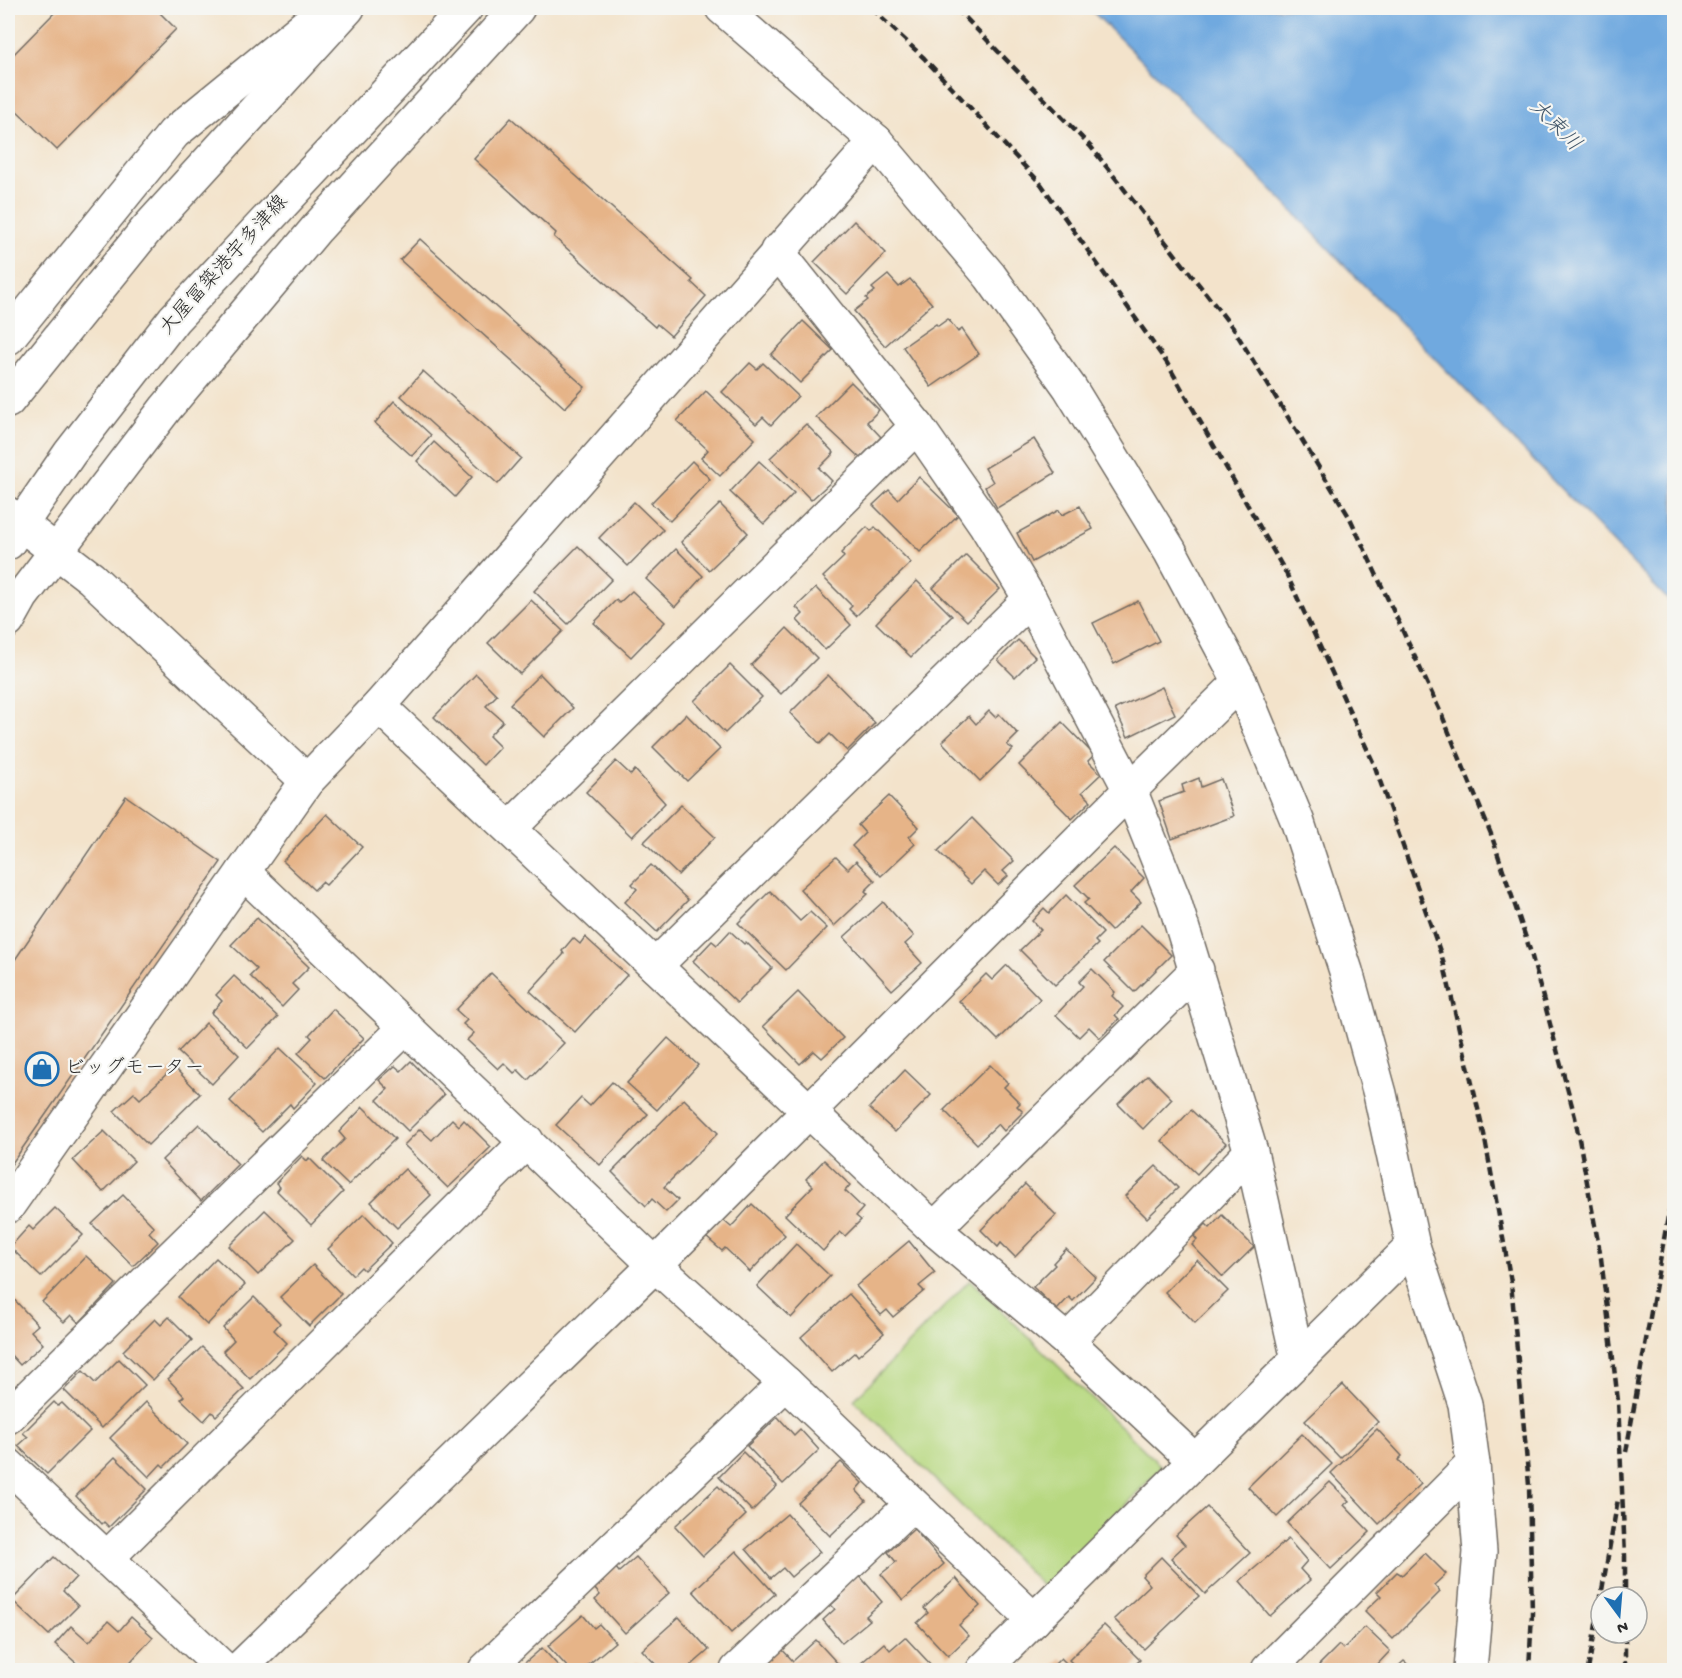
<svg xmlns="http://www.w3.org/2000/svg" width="1682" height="1678" viewBox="0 0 1682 1678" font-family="'Gochi Hand','Klee One',sans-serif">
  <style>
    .green { fill: #b7d880; stroke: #718256; stroke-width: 1.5 }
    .water { fill: #70a9df; stroke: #4e6a85; stroke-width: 1.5 }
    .building { fill: #e6b488 }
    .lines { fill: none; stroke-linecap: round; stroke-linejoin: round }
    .street-casing { stroke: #716b63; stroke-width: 36 }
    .secondary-casing { stroke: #716b63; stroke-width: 36 }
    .street { stroke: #fff; stroke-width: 33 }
    .secondary { stroke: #fff; stroke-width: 33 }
    .rail { stroke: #2b2b2b; stroke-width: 4.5; stroke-dasharray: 9 4.5; stroke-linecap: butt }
    .labels { text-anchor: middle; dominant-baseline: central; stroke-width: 4.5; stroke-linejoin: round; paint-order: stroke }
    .street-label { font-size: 20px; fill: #2b2b2b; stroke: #f6f6f2 }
    .poi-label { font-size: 20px; fill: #2b2b2b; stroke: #f6f6f2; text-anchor: start }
    .water-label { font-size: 21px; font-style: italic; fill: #43576a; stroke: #f6f6f2 }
  </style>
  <rect width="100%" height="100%" fill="#f6f6f2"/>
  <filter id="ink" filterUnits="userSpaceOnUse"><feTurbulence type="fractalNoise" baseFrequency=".0167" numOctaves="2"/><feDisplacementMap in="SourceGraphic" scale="12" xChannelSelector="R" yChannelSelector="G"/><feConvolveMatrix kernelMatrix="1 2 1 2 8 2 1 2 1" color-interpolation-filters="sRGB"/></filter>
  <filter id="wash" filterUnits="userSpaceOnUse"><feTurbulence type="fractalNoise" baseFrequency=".008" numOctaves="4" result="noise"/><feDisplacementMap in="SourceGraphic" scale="24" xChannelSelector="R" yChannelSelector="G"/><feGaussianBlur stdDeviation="1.35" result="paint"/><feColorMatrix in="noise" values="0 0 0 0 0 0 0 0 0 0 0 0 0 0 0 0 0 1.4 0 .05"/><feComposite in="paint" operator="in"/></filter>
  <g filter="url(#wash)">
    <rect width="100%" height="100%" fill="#f3e3cb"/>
    <polygon class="green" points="970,1280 1162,1467 1045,1588 854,1400"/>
    <polygon class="water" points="1089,8 1674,8 1674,606 1273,191"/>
    <g id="blocks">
      <g class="building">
        <polygon points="59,8 155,8 176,29 57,150 8,102 8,60"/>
        <polygon points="511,118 693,280 691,282 706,296 671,336 657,324 655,327 554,237 556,233 474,159"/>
        <polygon points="854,221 886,253 847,294 814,262"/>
        <polygon points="420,239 585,387 565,408 400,260"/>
        <polygon points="888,275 899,287 910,279 932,304 885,346 854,311 868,300 866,298 875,291 872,288"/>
        <polygon points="948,319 958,332 962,329 979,354 931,387 903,347 936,324 938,326"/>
        <polygon points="803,321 833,350 800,383 771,355"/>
        <polygon points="750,363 757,369 763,363 798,396 771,425 763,417 756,424 722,392"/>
        <polygon points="423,371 521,458 498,484 401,396"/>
        <polygon points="851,382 879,410 867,422 881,437 860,458 816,417"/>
        <polygon points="706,391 755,439 720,476 701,458 708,450 677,421"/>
        <polygon points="394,401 431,435 412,456 375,423"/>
        <polygon points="806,424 834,453 819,468 832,481 811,500 770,458"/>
        <polygon points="1034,439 1055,473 997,508 985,487 993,482 985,468"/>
        <polygon points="434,442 472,477 455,497 417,461"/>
        <polygon points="692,461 710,479 670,521 651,503"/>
        <polygon points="759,461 794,493 764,524 730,492"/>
        <polygon points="919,477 958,515 920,552 873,505 889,490 898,499"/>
        <polygon points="634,502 663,530 628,566 599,538"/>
        <polygon points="720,504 748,533 709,570 681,542"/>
        <polygon points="1080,506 1093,529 1032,562 1017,533 1059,510 1062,515"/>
        <polygon points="867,527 871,531 875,527 911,563 856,616 849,609 852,606 823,577 844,557 841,553"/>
        <polygon points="578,546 612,579 568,624 534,591"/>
        <polygon points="676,549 703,576 675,607 646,579"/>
        <polygon points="966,555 1000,589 967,621 933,588"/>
        <polygon points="917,581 952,616 911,657 876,623"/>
        <polygon points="816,588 851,625 825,650 797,620 803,614 796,607"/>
        <polygon points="632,591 665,622 631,657 594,623 616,600 619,603"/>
        <polygon points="531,600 563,631 520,674 488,643"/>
        <polygon points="1138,601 1159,641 1114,664 1093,623"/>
        <polygon points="787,628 817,658 781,694 751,665"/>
        <polygon points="1018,640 1035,657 1015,677 998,660"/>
        <polygon points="730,665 762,697 725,733 694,701"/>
        <polygon points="476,674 497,695 486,706 503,721 489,736 500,747 483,765 434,717"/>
        <polygon points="540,674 573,708 544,737 510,704"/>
        <polygon points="828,675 875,723 847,751 830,734 820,744 790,713"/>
        <polygon points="1162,687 1175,714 1128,737 1115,709"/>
        <polygon points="989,711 995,717 999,714 1018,734 1007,745 1013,749 980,781 942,742 969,716 976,724"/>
        <polygon points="686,714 720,749 687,781 653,747"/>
        <polygon points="1062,722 1094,755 1088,761 1101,774 1082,792 1091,801 1072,819 1019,765"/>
        <polygon points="616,761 631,775 635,770 665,803 632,837 586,792"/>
        <polygon points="1199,778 1201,787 1221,779 1234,816 1172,839 1159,801 1184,792 1182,785"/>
        <polygon points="126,796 221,862 8,1169 8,970"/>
        <polygon points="889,796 919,827 909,837 915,844 881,876 852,846 865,833 858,825"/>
        <polygon points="681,805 715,837 678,875 644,842"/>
        <polygon points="327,814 362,847 326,885 322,882 314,890 283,861"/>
        <polygon points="972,818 1014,861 1003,871 1008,876 998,885 984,871 971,884 938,851"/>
        <polygon points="1114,848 1144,878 1131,892 1141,902 1111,931 1084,903 1089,899 1075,885"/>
        <polygon points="836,857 848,869 856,861 875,881 865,891 868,894 834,926 800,889"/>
        <polygon points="651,865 688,900 657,932 625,902 637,889 632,884"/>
        <polygon points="770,891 800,921 810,912 827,928 786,970 738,923"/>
        <polygon points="1066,895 1103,933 1095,941 1098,944 1055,985 1020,950 1041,930 1032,921 1044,908 1049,913"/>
        <polygon points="883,902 914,936 905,944 922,963 892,990 844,937"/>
        <polygon points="257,918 309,967 292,984 298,990 282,1007 250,976 257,969 231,945"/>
        <polygon points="1141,925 1171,955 1134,992 1104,962"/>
        <polygon points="730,931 744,944 746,942 772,968 737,1003 693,961 712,941 717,945"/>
        <polygon points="585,937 627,975 575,1032 530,991 564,954 562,951 573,938 580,944"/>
        <polygon points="1007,965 1040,999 998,1040 959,1001 986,974 992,980"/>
        <polygon points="1092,969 1115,992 1112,996 1123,1007 1115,1015 1119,1019 1100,1038 1089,1027 1079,1037 1056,1015 1083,986 1079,982"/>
        <polygon points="491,973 564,1043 528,1080 518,1070 514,1073 504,1063 498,1069 467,1040 474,1033 463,1024 467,1020 456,1010"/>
        <polygon points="234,976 278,1017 248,1048 211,1013 222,1001 216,995"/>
        <polygon points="798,992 843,1038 822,1058 814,1051 800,1064 763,1026"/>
        <polygon points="333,1009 364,1038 325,1078 298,1053 312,1038 309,1035"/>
        <polygon points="206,1023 239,1055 212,1084 178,1052"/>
        <polygon points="668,1038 698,1065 657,1110 627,1083"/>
        <polygon points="280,1048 317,1083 293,1108 290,1104 262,1132 230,1101"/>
        <polygon points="411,1061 444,1095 408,1131 377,1100 388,1089 379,1080 395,1066 401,1071"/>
        <polygon points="990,1065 1008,1083 1004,1087 1020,1103 1017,1106 1023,1112 1004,1131 998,1124 977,1144 944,1110"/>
        <polygon points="174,1067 200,1094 148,1145 114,1111 134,1093 140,1099"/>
        <polygon points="905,1070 931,1095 895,1132 869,1108"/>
        <polygon points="1148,1075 1172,1099 1143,1129 1118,1104"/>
        <polygon points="612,1082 648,1114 600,1165 556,1125 581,1098 590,1106"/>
        <polygon points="684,1099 718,1133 664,1187 678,1200 666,1212 652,1199 646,1206 612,1172"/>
        <polygon points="363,1107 395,1139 348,1185 323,1161 345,1139 339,1132"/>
        <polygon points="1191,1110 1226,1143 1197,1174 1162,1141"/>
        <polygon points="452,1119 459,1126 464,1120 491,1147 448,1188 404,1145 420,1129 432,1140"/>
        <polygon points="199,1124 238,1164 201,1201 162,1160"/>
        <polygon points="104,1131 134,1161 103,1192 73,1160"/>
        <polygon points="302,1156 307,1161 309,1158 343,1192 311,1225 277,1191 280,1187 276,1183"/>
        <polygon points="824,1160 850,1185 845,1191 863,1208 856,1216 861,1220 845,1236 840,1232 823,1251 785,1215 813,1186 806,1179"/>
        <polygon points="1156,1166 1178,1188 1147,1218 1125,1196"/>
        <polygon points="405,1169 431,1195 397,1228 371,1202"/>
        <polygon points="1025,1184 1056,1215 1015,1257 1001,1243 998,1247 981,1230"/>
        <polygon points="123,1195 154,1227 149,1232 158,1242 133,1266 92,1224"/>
        <polygon points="752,1204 785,1235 750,1272 725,1248 722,1251 706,1237 723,1220 731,1227"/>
        <polygon points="55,1208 83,1235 41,1277 10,1247 29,1226 33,1230"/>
        <polygon points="265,1210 295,1239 258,1275 229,1246"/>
        <polygon points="364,1214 392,1243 364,1270 361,1267 353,1275 328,1249"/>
        <polygon points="1222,1215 1254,1247 1223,1277 1192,1245 1197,1240 1194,1236 1206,1224 1210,1228"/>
        <polygon points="909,1241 935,1273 919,1286 924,1291 893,1317 887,1310 881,1315 856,1286"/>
        <polygon points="796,1244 830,1276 791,1318 757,1286"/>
        <polygon points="1066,1249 1096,1277 1073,1301 1069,1297 1057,1310 1033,1287 1055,1265 1053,1263"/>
        <polygon points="86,1256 116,1284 79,1323 71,1315 64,1322 42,1302"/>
        <polygon points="216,1258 245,1285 207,1325 178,1297"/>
        <polygon points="1197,1260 1228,1291 1195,1323 1165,1292"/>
        <polygon points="313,1265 341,1294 309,1326 280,1297"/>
        <polygon points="8,1293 38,1325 31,1331 43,1344 20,1365 8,1352"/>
        <polygon points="849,1294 884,1333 858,1356 855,1352 832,1372 801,1337"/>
        <polygon points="254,1297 280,1323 274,1330 287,1343 250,1379 223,1351 234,1340 223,1328"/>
        <polygon points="169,1317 192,1340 153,1380 123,1351 155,1319 161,1325"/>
        <polygon points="202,1347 244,1389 216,1416 212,1412 204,1421 181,1399 184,1396 168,1379"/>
        <polygon points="119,1359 145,1385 102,1428 64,1390 83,1371 95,1383"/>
        <polygon points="1343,1385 1378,1422 1340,1458 1305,1421"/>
        <polygon points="54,1402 58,1406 62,1403 90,1431 47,1474 18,1446 28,1437 23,1433"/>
        <polygon points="146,1402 187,1444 164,1467 161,1464 149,1477 110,1438"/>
        <polygon points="778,1417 794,1435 800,1429 819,1450 783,1484 747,1446"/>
        <polygon points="1377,1429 1402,1456 1398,1460 1421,1484 1379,1524 1331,1473"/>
        <polygon points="1302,1434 1332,1464 1277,1517 1248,1487"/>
        <polygon points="743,1452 777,1486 752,1511 719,1477"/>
        <polygon points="115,1457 147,1489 109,1527 104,1522 102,1524 76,1496"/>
        <polygon points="841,1462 862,1483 856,1490 866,1501 830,1536 798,1503"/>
        <polygon points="1330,1482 1349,1501 1344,1505 1370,1532 1331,1569 1287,1523"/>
        <polygon points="718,1486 746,1515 703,1556 675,1526"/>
        <polygon points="1207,1507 1250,1553 1205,1594 1171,1558 1185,1545 1176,1535"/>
        <polygon points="787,1514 820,1552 791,1577 783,1568 771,1578 746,1549"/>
        <polygon points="914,1529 944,1564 903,1600 881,1574 896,1562 888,1552"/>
        <polygon points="1288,1539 1307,1561 1300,1569 1310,1580 1270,1616 1240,1581"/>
        <polygon points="736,1551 775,1594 731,1633 693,1591"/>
        <polygon points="1425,1553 1446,1574 1434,1585 1440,1592 1393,1639 1365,1611 1381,1596 1377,1592 1397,1572 1402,1575"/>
        <polygon points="54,1557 76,1577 63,1591 78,1606 49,1635 12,1600"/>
        <polygon points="636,1557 669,1593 625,1633 595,1600 600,1595 590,1583 612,1563 619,1572"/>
        <polygon points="1161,1557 1199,1596 1144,1649 1114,1619 1150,1585 1142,1576"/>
        <polygon points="858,1574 882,1602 866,1616 870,1620 842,1643 823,1620 835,1609 831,1605 841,1596 837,1592"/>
        <polygon points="956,1578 980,1606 959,1625 969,1636 948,1656 917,1623 928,1613 924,1608"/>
        <polygon points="583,1615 594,1628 599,1624 615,1642 582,1670 570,1670 548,1646"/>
        <polygon points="131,1617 153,1637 123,1670 84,1670 55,1644 71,1626 89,1642 108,1621 119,1631"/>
        <polygon points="679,1617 709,1650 686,1670 661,1670 642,1650"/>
        <polygon points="1104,1625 1140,1660 1130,1670 1079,1670 1069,1660"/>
        <polygon points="1365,1627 1390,1651 1374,1668 1377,1670 1325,1670 1319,1665 1339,1645 1343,1649"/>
        <polygon points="905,1637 933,1667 930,1670 865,1670 860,1664 884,1643 890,1650"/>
        <polygon points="816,1640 839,1665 833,1670 766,1670 758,1661 777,1644 793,1661"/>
        <polygon points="542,1648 562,1670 521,1670 519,1668"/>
        <polygon points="1061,1658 1073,1670 1049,1670"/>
        <polygon points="1404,1661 1414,1670 1394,1670"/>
        <polygon points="637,1662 646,1670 629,1670"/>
      </g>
    </g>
  </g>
  <g filter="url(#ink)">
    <use href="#blocks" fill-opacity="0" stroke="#716b63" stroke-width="1.5"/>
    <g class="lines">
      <g class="street-casing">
        <g id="street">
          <polyline points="777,251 917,426 985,524 1030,599 1130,790 1174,900 1251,1152 1298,1360"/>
          <polyline points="8,338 174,133 327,8"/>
          <polyline points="8,514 91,578 307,781"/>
          <polyline points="8,621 22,596 166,408 317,228 518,8"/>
          <polyline points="379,706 934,1229 1067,1341 1195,1461"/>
          <polyline points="510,828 917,426"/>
          <polyline points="243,872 655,1265 786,1383 1034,1620"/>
          <polyline points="655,966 1030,599"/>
          <polyline points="8,1206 307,781 379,706 876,141"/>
          <polyline points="934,1229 1197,970"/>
          <polyline points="1067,1341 1251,1152"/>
          <polyline points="8,1417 406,1027"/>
          <polyline points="8,1465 225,1670"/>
          <polyline points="106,1559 527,1141"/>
          <polyline points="238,1670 655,1265 1130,790 1240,682"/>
          <polyline points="485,1670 786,1383"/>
          <polyline points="737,1670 912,1504"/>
          <polyline points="983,1670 1413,1246"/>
          <polyline points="1268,1670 1473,1464"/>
        </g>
      </g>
      <g class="secondary-casing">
        <g id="secondary">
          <polyline points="722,8 876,141 990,276 1070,388 1170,551 1240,682 1297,820 1346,971 1380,1094 1413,1246 1465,1404 1473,1464 1480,1552 1470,1670"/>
          <polyline points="8,401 146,230 348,8"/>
          <polyline points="8,543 70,453 174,319 466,8"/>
        </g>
      </g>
      <use href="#street" class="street"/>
      <use href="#secondary" class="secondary"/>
      <g class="rail">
        <polyline points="871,8 924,58 1041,184 1167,363 1286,573 1374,764 1442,957 1484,1134 1511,1282 1529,1485 1532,1613 1529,1670"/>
        <polyline points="956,8 1091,147 1233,328 1350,518 1441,713 1491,834 1531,953 1575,1117 1601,1258 1618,1401 1625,1556 1625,1597"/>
        <polyline points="1626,1452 1674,1183"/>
        <polyline points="1588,1670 1618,1499"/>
        <polyline points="1625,1670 1625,1633"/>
      </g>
    </g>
  </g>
  <defs>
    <g id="shop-ring" transform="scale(1.725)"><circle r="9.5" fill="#f6f6f2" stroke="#1f6fb2" stroke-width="1.5"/><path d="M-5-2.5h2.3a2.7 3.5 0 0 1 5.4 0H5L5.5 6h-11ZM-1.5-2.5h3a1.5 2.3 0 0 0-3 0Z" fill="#1f6fb2"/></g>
  </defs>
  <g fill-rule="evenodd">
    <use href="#shop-ring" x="42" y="1069"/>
  </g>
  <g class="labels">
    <g class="street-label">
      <text transform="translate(225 266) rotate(-48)">大屋冨築港宇多津線</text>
    </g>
    <g class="poi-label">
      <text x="65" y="1069">ビッグモーター</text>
    </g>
    <g class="water-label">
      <text transform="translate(1554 127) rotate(45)">大束川</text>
    </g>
  </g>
  <rect width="1682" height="1678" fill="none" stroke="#f6f6f2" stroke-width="30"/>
  <g transform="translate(1619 1615) rotate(164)"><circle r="28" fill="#f6f6f2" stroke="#a5a5a2" stroke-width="1.5"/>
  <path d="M0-4.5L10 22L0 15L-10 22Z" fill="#1f6fb2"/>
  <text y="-9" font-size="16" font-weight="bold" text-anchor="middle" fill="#2b2b2b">N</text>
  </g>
</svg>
